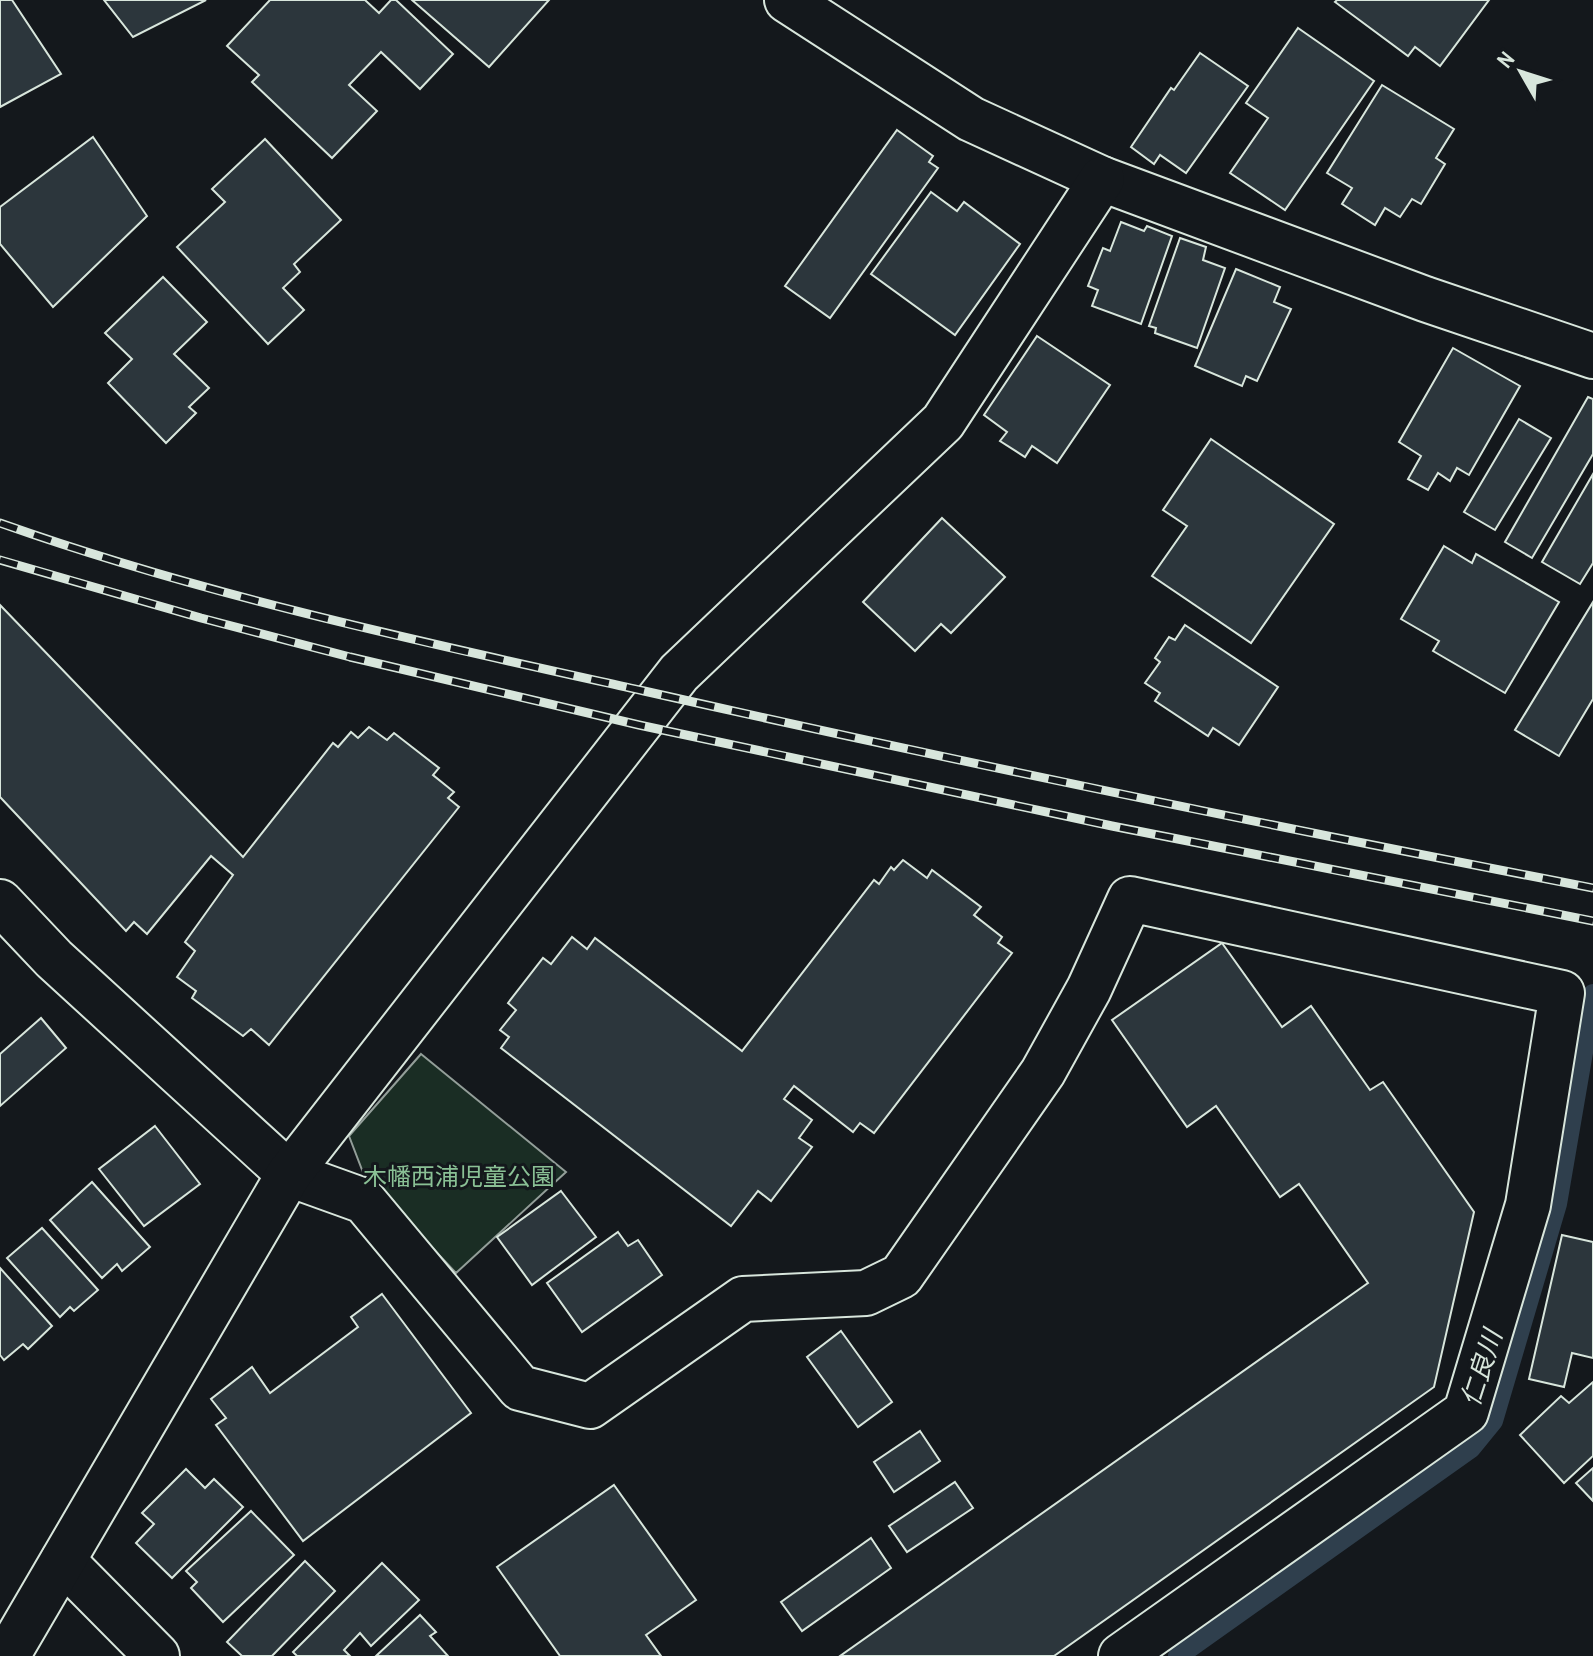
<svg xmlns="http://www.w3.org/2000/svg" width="1593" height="1656" viewBox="0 0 1593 1656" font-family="'Archivo Narrow','Noto Sans JP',sans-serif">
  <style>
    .green { fill: #1a2d24; stroke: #939e99; stroke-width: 2 }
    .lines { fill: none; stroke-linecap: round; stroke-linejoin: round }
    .stream { stroke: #2f3f4d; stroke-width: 20 }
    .building { fill: #2c363c; stroke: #d8e6dc; stroke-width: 2 }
    .minor-casing { stroke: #d8e6dc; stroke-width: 48 }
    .minor { stroke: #14181c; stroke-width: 44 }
    .rail-casing { stroke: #d8e6dc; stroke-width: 9 }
    .rail { stroke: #14181c; stroke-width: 6; stroke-dasharray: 18; stroke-linecap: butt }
    .labels { text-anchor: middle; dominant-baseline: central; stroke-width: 6; stroke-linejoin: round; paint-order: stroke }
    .park-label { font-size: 24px; fill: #8ac095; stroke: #14181c }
    .water-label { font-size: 26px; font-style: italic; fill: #d8e6dc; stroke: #14181c }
  </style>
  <rect width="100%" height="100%" fill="#14181c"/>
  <polygon class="green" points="421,1054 566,1172 456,1273 364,1175 349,1136"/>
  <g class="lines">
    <polyline class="stream" points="1178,1656 1471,1448 1493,1421 1557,1204 1593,994"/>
  </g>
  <g class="building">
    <polygon points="0,0 12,0 61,74 0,107"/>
    <polygon points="104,0 206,0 133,37"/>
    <polygon points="270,0 365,0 379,13 391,0 396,0 453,54 420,89 381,52 349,85 377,111 332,158 252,82 259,75 227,46"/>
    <polygon points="412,0 549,0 489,67"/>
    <polygon points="1337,0 1489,0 1440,66 1415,47 1408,56 1335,2"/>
    <polygon points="1298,28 1374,81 1285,210 1230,173 1268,118 1246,103"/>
    <polygon points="1200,53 1248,86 1186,173 1160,155 1154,164 1131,147 1171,88 1174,90"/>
    <polygon points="1382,85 1454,129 1436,158 1445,164 1421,204 1412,199 1400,217 1385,208 1375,225 1342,204 1352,188 1327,173"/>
    <polygon points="897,130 933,156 929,162 938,168 830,318 785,286"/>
    <polygon points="93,137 147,216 53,307 0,244 0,207"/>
    <polygon points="265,139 341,220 294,264 300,272 283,288 304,310 268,344 177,247 225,202 212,189"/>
    <polygon points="931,192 957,211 964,202 1020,244 955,335 871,274"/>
    <polygon points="1121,222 1144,231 1147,226 1172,236 1141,324 1092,306 1098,290 1088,286 1103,248 1110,251"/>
    <polygon points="1180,238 1206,247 1203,260 1225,268 1197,348 1155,333 1156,328 1149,326"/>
    <polygon points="1236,269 1280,287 1274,302 1291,309 1257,381 1246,376 1242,386 1195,366"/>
    <polygon points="163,277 207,322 174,354 209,388 189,407 196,413 166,443 108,383 132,359 105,333"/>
    <polygon points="1037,336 1110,385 1057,463 1032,446 1025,457 1000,441 1007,432 984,415"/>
    <polygon points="1453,348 1520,386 1469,475 1457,468 1450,481 1438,473 1428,490 1408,479 1421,456 1399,442"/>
    <polygon points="1588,397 1593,399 1593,454 1532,558 1505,542"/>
    <polygon points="1519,419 1551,438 1495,530 1464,512"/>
    <polygon points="1211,439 1334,524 1251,643 1152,576 1187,526 1163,510"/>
    <polygon points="1593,474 1593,563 1580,584 1542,562"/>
    <polygon points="942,518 1005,577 951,633 941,624 915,651 863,602"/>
    <polygon points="1444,546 1472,563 1476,554 1559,602 1505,693 1433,651 1439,641 1401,619"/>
    <polygon points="1593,602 1593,699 1559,756 1515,730"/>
    <polygon points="0,605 243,857 333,743 338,747 351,732 358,738 369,727 387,740 394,733 439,768 433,775 454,792 448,798 459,807 269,1045 251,1029 243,1036 192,998 196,991 177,977 195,951 185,942 233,875 211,856 147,934 134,922 126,931 0,797"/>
    <polygon points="1185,625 1278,687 1239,745 1213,728 1208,736 1155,701 1160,693 1145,683 1160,662 1155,658 1169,637 1175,640"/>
    <polygon points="903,860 927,878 932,870 981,907 974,915 1002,937 998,943 1012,953 874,1133 860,1123 853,1132 794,1086 784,1099 812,1120 799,1138 812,1147 771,1201 758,1191 731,1226 501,1048 509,1037 500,1030 516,1010 508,1003 543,958 551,964 572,937 587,949 595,938 742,1051 874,880 879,884 891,867 894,870"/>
    <polygon points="1222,943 1282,1027 1311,1006 1370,1090 1383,1082 1474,1212 1434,1387 1054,1656 840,1656 1368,1283 1299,1184 1280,1197 1216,1106 1187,1127 1112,1020"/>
    <polygon points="41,1018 66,1048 0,1106 0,1054"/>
    <polygon points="155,1126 200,1184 144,1226 99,1169"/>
    <polygon points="92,1182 150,1247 122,1271 117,1264 102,1278 50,1220"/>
    <polygon points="561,1191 596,1237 532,1285 497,1237"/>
    <polygon points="42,1228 98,1290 74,1311 70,1307 60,1317 7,1258"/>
    <polygon points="618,1232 628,1246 638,1240 662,1275 582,1332 547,1283"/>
    <polygon points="1562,1235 1593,1242 1593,1358 1572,1353 1564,1387 1529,1379"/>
    <polygon points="0,1268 52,1326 28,1349 23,1344 4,1360 0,1355"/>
    <polygon points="382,1294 471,1413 303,1541 216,1425 226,1418 211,1399 252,1367 270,1393 358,1327 351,1317"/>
    <polygon points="841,1331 892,1402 858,1427 807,1357"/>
    <polygon points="1593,1382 1593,1456 1564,1483 1520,1435 1561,1396 1569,1403"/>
    <polygon points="920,1431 940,1461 894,1492 874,1462"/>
    <polygon points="1593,1468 1593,1501 1576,1483"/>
    <polygon points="186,1469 205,1488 214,1479 243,1507 172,1578 136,1543 154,1524 142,1513"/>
    <polygon points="955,1482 973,1508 907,1552 889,1526"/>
    <polygon points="614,1485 696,1600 646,1635 661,1656 560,1656 497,1567"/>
    <polygon points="251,1511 294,1555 223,1622 191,1588 197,1582 186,1571"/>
    <polygon points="871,1538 891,1568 802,1631 781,1602"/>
    <polygon points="305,1561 335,1591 272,1656 242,1656 227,1642"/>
    <polygon points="382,1563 419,1600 371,1646 360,1633 344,1650 350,1656 297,1656 293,1652"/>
    <polygon points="420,1615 436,1632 430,1636 448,1656 376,1656"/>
  </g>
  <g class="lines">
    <g class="minor-casing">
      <g id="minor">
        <polyline points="787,0 971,119 1102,179 1425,299 1593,356"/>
        <polyline points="0,902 54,959 289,1174 364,1201 520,1388 590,1406 743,1299 866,1293 901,1276 1043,1072 1089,989 1130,899 1562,993 1528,1205 1466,1412 1121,1656"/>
        <polyline points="63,1561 157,1656"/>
        <polyline points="7,1656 289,1174 679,673 943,422 1102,179"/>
      </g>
    </g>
    <use href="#minor" class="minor"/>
    <g class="rail-casing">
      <g id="rail">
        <path d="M0,523C209,597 427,643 644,691C959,762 1276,827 1593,888"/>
        <polyline points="0,560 201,618 350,657 639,725 1112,826 1593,921"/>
      </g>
    </g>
    <use href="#rail" class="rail"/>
  </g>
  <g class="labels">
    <g class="park-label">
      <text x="459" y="1176">木幡西浦児童公園</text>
    </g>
    <g class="water-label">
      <text transform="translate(1481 1368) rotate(-72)">仁良川</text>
    </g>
  </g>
  <g transform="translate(1521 72) rotate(309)" stroke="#14181c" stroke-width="6" paint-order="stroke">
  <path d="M0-6L14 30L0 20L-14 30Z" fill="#d8e6dc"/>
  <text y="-12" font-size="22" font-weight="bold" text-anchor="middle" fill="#d8e6dc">N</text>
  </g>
</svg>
